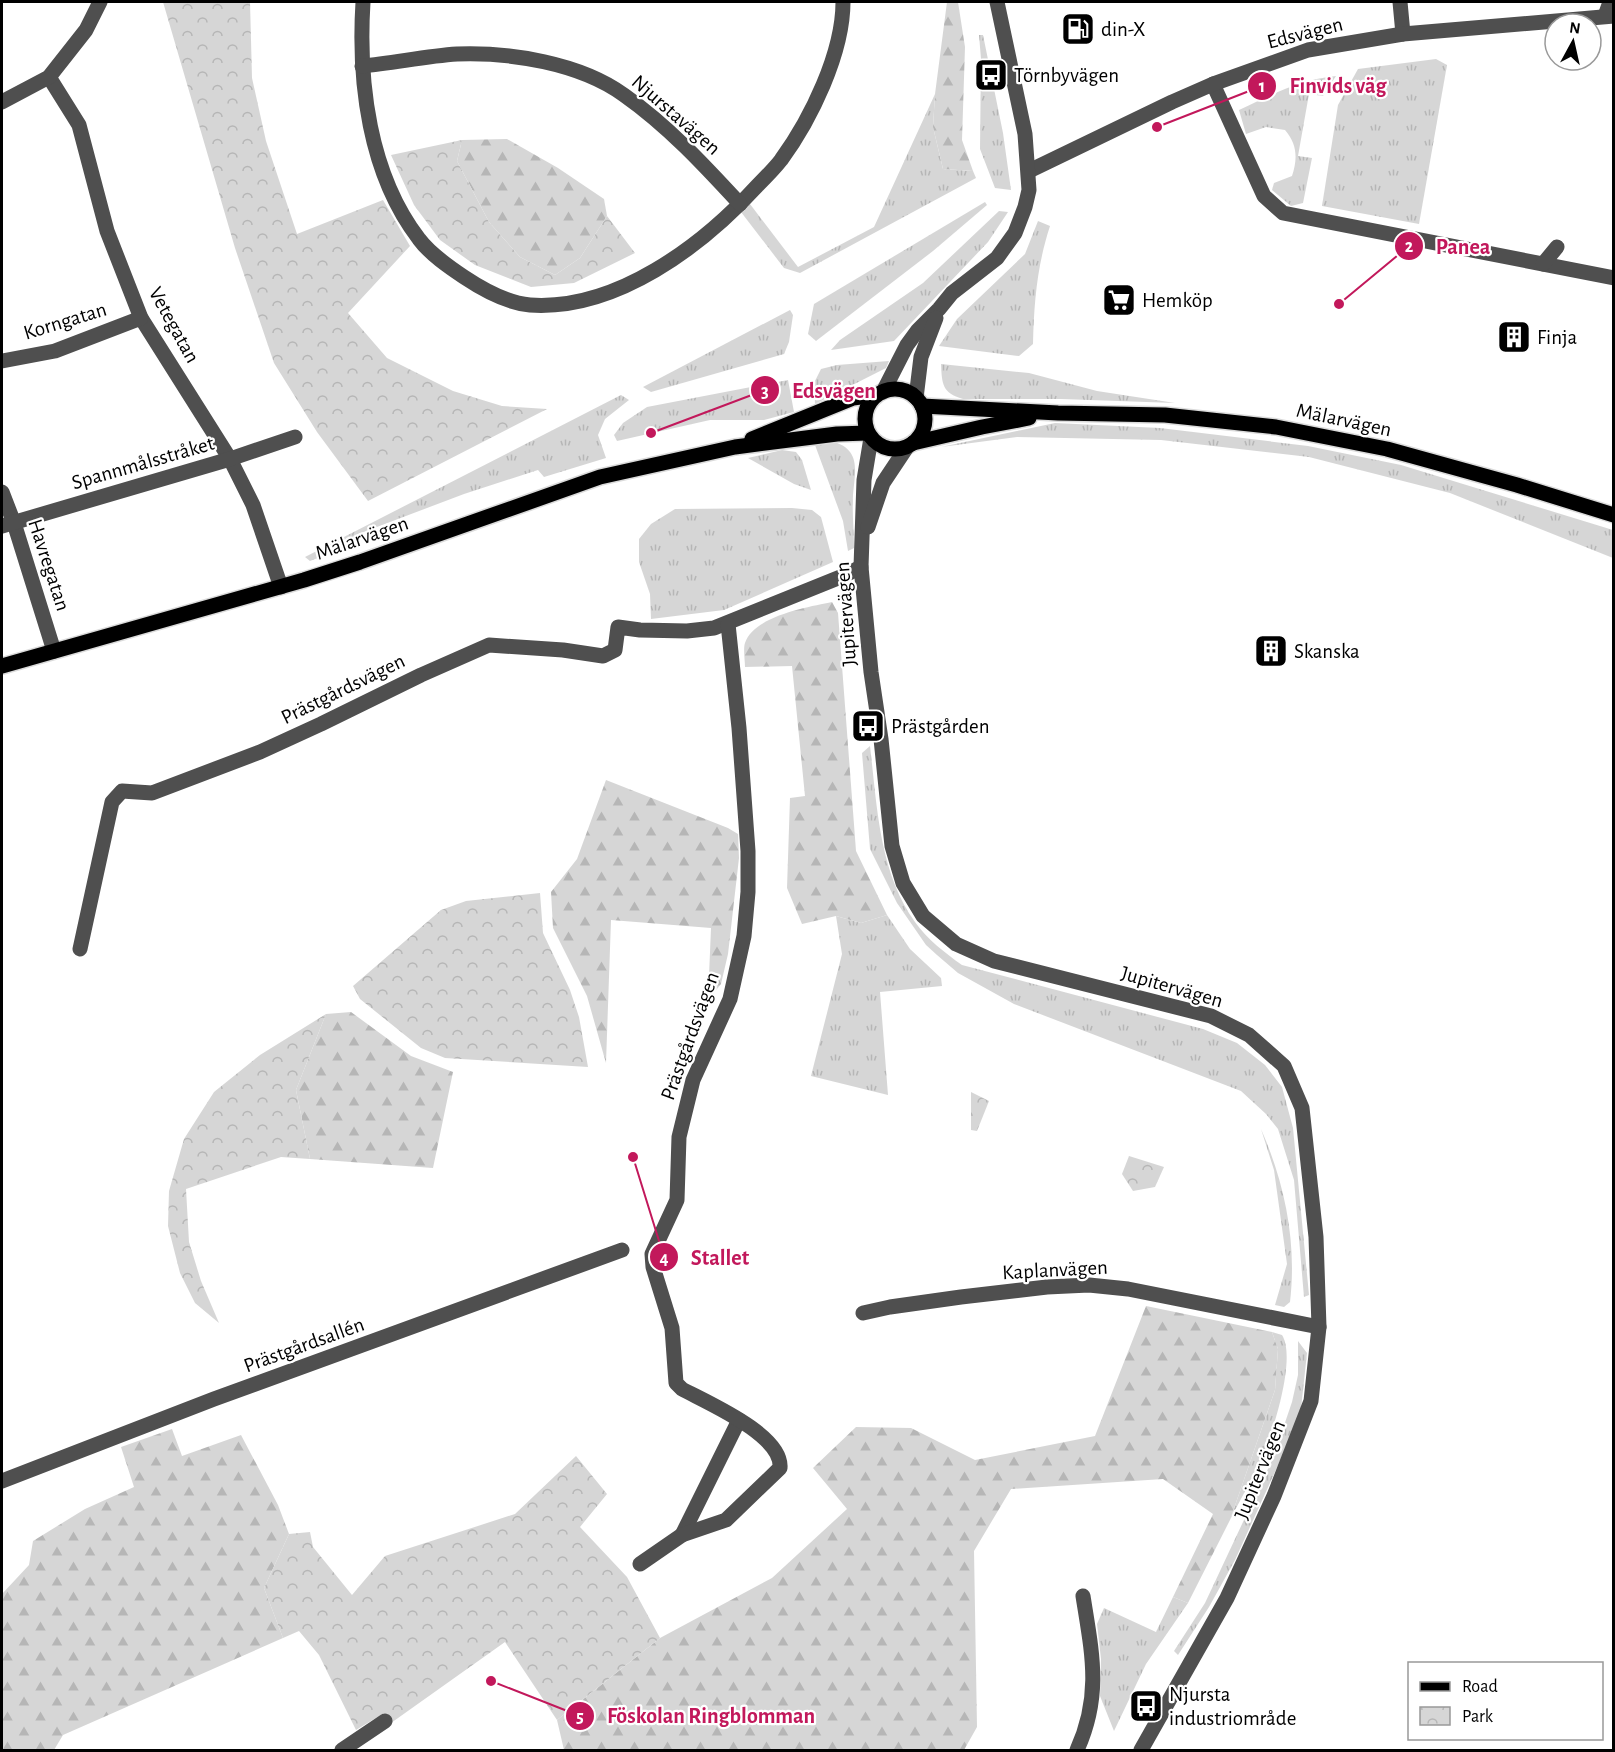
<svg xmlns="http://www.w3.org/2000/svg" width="1615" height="1752" viewBox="0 0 1615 1752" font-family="'Alegreya Sans',sans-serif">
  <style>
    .grass { fill: url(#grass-tufts) }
    .forest { fill: url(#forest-firs) }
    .park { fill: url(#park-crowns) }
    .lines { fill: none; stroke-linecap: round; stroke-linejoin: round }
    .major-casing { stroke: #dbdbdb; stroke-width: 18 }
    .minor { stroke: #4f4f4f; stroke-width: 15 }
    .major { stroke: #000; stroke-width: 15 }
    .labels { text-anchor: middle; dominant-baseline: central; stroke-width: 4.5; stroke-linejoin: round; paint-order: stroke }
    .poi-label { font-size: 21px; fill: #000; stroke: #fff; text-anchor: start }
    .street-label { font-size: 21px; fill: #000; stroke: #fff }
    .leader { fill: none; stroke: #c2185b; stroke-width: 2 }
    .callout-dot { fill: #c2185b; stroke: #fff; stroke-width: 2 }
    .mark-label { font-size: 18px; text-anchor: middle; font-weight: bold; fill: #fff }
    .callout-label { font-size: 22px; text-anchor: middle; font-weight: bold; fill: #c2185b; stroke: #fff; stroke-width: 4.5; stroke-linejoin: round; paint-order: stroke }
  </style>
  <defs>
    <pattern id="grass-tufts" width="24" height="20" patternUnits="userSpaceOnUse" patternTransform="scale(1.5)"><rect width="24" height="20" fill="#d6d6d6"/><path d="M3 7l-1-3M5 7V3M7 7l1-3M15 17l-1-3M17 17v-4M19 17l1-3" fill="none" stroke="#b6b6b6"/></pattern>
    <pattern id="forest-firs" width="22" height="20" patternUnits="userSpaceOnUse" patternTransform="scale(1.5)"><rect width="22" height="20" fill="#d6d6d6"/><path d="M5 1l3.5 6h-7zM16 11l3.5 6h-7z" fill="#b6b6b6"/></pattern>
    <pattern id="park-crowns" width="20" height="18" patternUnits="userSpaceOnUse" patternTransform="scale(1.5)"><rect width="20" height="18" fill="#d6d6d6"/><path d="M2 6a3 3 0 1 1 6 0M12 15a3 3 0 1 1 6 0" fill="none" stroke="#b6b6b6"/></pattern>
  </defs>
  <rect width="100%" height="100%" fill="#fff"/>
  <g class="grass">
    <polygon points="979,35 983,35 1003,133 1011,190 995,188 980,149 981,59"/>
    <polygon points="1436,59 1447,65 1419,224 1322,206 1338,105 1358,69"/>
    <path d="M1336,76L1323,96L1309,94L1298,156L1312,158L1303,203L1291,206L1272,190L1274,183L1292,176C1298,158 1297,144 1285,130L1266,127L1246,134L1239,110C1273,94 1299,80 1336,76Z"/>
    <polygon points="935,94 933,127 943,169 973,171 976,178 800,273 784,268 741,212 750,204 798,267 874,227"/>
    <polygon points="985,202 987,205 933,251 816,341 808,334 814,304"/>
    <polygon points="999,211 1008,212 988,242 894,341 831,350 840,340 923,283"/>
    <path d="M1038,221L1050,226C1037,266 1034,302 1033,344L1019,356L939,346L957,319L1025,254Z"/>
    <polygon points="790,310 793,315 789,342 784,354 651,392 643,387"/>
    <polygon points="889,361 886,368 815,404 814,383 821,369 837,365"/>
    <path d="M941,364L1029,373L1097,391L1175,403L1061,399H963C942,393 942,384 941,364Z"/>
    <polygon points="788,380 794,412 764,420 710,420 617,441 614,435 623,423 647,407"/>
    <polygon points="621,395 629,400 605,419 598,435 606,458 544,477 538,470 464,494 361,533 359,542 310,561 305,557"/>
    <polygon points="1055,423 1160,428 1308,446 1401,465 1613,530 1613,558 1450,493 1309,457 1161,440 1017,437 941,447"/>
    <path d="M831,441C862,449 855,471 853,495C852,513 854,531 854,548L848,551L843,521L815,445Z"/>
    <polygon points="782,450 796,452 802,460 811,490 794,484 748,458"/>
    <polygon points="792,508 812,510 821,517 833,562 724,610 651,619 650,594 639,562 639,539 651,524 675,509"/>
    <path d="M870,746C877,805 879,872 915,922C927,939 945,953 962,965L1203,1029L1237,1043L1265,1065L1282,1087L1293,1128L1309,1295L1304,1297L1294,1180L1278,1129L1266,1114L1241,1091L1014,1004L958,973L937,955L926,945L897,903L870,849L862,753Z"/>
    <polygon points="887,915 910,949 941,978 942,986 880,992 888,1095 811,1076 842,954 836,916 861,923"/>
    <path d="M1261,1129C1285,1184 1297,1242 1290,1302L1284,1307L1275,1305L1287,1264L1274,1170Z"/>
    <path d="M1272,1332L1282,1335C1296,1357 1275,1424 1266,1448C1256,1473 1242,1496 1230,1520L1275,1390L1278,1349Z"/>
    <polygon points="1298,1341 1307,1353 1301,1409 1279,1463 1235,1560 1209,1607 1178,1655 1174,1651 1205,1603 1273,1458 1292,1402 1298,1375"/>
    <polygon points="1173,1597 1188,1603 1146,1664 1114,1731 1100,1696 1101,1659 1097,1624 1104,1608 1156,1632"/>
  </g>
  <g class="forest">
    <polygon points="947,2 958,2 965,47 962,140 973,171 943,169 933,127 935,94"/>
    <polygon points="507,139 558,168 604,199 607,216 580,258 555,275 520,257 489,222 457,161 462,140"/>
    <path d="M832,602L838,613L856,851L887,915L861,923L836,916L802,924L787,888L790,798L805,796L792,666L745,667C745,660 743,649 745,643C754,616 808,607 832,602Z"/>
    <polygon points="606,780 728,828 738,834 739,858 728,954 721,984 708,1000 711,928 611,920 606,1063 587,996 553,928 551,892 577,859"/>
    <polygon points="351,1012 411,1056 453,1072 433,1168 310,1159 296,1090 326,1014"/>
    <polygon points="1146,1306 1272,1332 1278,1349 1275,1390 1230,1520 1188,1603 1173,1597 1213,1514 1163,1479 1011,1489 974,1551 977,1727 964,1750 564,1750 557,1720 660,1638 772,1578 847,1509 813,1468 856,1427 911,1428 975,1460 1095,1436"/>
    <polygon points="172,1429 182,1456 241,1435 278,1505 289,1534 264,1588 283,1638 63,1735 54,1750 2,1750 2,1594 29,1565 33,1541 85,1509 134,1487 121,1447"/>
  </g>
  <g class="park">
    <polygon points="163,2 250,2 252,78 266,141 297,234 383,200 410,246 348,313 387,358 453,391 502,406 547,409 368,501 317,432 274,363 235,248"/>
    <polygon points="462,140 457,161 489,222 520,257 555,275 580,258 607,216 635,253 574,283 531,287 475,265 440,240 414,205 391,155"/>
    <polygon points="540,893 543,933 570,990 579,1017 588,1067 445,1058 421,1048 360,999 353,986 441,910 466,901"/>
    <polygon points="326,1014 296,1090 310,1159 281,1157 186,1189 189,1242 201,1281 219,1323 195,1303 180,1273 168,1226 169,1191 184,1139 214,1092 260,1055"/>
    <polygon points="971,1092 989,1101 977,1131 971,1130"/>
    <polygon points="1129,1156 1164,1167 1155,1187 1133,1191 1122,1174"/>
    <polygon points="576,1456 607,1494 580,1527 627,1577 660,1638 557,1720 505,1642 391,1723 384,1713 356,1730 319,1655 299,1631 283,1638 264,1588 289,1534 310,1532 313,1547 352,1595 385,1556 515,1514"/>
  </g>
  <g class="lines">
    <g class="major-casing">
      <g id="major">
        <circle cx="895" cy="419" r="30"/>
        <polyline points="922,406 1058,413 1165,415 1276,427 1387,449 1517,485 1614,515"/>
        <polyline points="752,439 853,398 876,395"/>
        <polyline points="913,443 982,427 1029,418"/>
        <polyline points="2,666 304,580 360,562 600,477 735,447 837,434 868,433"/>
      </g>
    </g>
    <g class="minor">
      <path d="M363,2C358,82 369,174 419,239C430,254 449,267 464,277C482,289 508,303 530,305C616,311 702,246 757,186C765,178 774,169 781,160C811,119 843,53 843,2"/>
      <polyline points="1400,2 1403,34"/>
      <polyline points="1605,16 1610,2"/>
      <path d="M362,66C394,63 426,56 457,54C510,52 580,63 624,95C668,126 704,165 740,204"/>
      <polyline points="49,77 79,125 107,231 141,318 230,459 253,505 281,587"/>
      <polyline points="1213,84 1264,196 1283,213 1614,278"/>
      <polyline points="2,102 49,77 86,30 100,2"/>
      <polyline points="1029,171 1172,102 1213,84 1308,50 1403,34 1614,16"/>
      <polyline points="1543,264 1557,247"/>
      <polyline points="2,361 55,351 141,318"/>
      <polyline points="883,392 907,345 918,330 939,309 952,293 997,258 1015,233 1025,207 1029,190 1025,134 997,2"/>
      <polyline points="916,398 921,357 936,318"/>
      <polyline points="871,438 864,480 861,567 871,672 881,739 892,846 903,883 923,916 956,944 994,961 1211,1016 1249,1035 1284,1066 1302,1108 1316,1237 1319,1327 1311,1401 1274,1496 1227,1598 1141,1750"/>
      <polyline points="2,492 14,523 54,651"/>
      <polyline points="2,526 230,459 295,437"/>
      <polyline points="868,527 883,483 907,447"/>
      <polyline points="80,949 112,802 122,791 152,793 260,752 321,724 421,675 489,645 563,650 603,656 615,650 618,627 640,630 687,631 714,628 843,576 861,567"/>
      <polyline points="863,1313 890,1307 961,1297 1047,1287 1089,1285 1128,1289 1319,1327"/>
      <polyline points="2,1481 214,1399 622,1250"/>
      <polyline points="682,1535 739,1420"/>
      <path d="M640,1564L682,1535L726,1520L780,1468C783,1435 708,1403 682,1389L676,1383L672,1328L653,1267L652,1254L677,1200L679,1137L693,1080L730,999L744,936L748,892V851L739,728L728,624"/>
      <polyline points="342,1750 385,1721"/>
      <path d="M1077,1750C1102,1695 1092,1653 1083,1596"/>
    </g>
    <use href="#major" class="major"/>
  </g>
  <defs>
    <g id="fuel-square" transform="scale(1.725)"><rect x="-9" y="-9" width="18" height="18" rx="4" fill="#000" stroke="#fff"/><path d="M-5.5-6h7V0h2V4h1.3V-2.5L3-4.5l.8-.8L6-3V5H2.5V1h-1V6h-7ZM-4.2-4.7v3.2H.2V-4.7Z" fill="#fff"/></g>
    <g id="bus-square" transform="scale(1.725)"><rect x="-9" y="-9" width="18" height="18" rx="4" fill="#000" stroke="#fff"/><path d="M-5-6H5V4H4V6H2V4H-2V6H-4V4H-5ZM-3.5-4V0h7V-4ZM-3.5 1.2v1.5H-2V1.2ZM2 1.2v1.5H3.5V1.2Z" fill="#fff"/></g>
    <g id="supermarket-square" transform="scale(1.725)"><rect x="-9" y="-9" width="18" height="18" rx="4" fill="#000" stroke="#fff"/><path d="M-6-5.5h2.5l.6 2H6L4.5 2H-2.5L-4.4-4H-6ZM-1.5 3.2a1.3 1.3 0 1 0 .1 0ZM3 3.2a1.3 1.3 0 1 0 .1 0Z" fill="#fff"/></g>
    <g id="building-square" transform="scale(1.725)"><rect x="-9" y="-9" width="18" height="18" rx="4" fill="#000" stroke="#fff"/><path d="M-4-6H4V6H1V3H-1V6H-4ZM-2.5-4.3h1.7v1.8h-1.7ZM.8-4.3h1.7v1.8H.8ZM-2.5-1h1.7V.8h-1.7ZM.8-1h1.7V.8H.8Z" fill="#fff"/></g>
  </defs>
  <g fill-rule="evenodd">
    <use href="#fuel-square" x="1078" y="29"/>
    <use href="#bus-square" x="991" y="75"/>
    <use href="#supermarket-square" x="1119" y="300"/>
    <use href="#building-square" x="1514" y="337"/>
    <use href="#building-square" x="1271" y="651"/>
    <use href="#bus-square" x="868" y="726"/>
    <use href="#bus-square" x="1146" y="1706"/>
  </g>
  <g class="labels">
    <g class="poi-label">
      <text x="1101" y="29">din-X</text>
      <text x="1014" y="75">Törnbyvägen</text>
      <text x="1142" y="300">Hemköp</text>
      <text x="1537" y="337">Finja</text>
      <text x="1294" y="651">Skanska</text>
      <text x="891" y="726">Prästgården</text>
      <text x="1169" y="1694">Njursta<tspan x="1169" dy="24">industriområde</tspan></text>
    </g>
    <g class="street-label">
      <text transform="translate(1305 33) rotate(-14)">Edsvägen</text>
      <text transform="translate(676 115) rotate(41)">Njurstavägen</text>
      <text transform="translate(65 321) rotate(-17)">Korngatan</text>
      <text transform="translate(174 325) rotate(61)">Vetegatan</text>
      <text transform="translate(1344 420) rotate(12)">Mälarvägen</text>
      <text transform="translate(143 463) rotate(-16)">Spannmålsstråket</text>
      <text transform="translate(362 538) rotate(-19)">Mälarvägen</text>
      <text transform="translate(49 565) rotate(72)">Havregatan</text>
      <text transform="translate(846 614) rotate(-94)">Jupitervägen</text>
      <text transform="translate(343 689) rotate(-26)">Prästgårdsvägen</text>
      <text transform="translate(1172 987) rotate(16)">Jupitervägen</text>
      <text transform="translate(690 1036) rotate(-70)">Prästgårdsvägen</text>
      <text transform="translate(1055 1270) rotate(-3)">Kaplanvägen</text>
      <text transform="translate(304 1345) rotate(-20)">Prästgårdsallén</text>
      <text transform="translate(1260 1470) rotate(-68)">Jupitervägen</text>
    </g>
  </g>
  <path class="leader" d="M1157 127L1262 86M1339 304L1409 246M651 433L765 390M633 1157L664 1257M491 1681L580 1716"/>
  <g class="callout-dot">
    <circle cx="1157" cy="127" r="6"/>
    <circle cx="1339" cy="304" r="6"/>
    <circle cx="651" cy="433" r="6"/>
    <circle cx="633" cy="1157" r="6"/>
    <circle cx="491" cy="1681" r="6"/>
    <circle cx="1262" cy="86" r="15"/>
    <circle cx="1409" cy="246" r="15"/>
    <circle cx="765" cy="390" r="15"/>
    <circle cx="664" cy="1257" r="15"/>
    <circle cx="580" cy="1716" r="15"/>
  </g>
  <g class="mark-label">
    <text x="1262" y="92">1</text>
    <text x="1409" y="252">2</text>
    <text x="765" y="397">3</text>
    <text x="664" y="1264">4</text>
    <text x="580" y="1722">5</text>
  </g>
  <g class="callout-label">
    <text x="1338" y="93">Finvids väg</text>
    <text x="1463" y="254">Panea</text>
    <text x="834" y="398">Edsvägen</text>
    <text x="720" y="1265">Stallet</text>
    <text x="711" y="1723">Föskolan Ringblomman</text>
  </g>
  <rect width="1615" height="1752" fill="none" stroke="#000000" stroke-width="6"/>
  <rect x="1408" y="1662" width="195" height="78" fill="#ffffff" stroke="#999999" stroke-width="1.5"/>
  <rect x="1420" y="1682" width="30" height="9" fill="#000000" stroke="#999999" stroke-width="1.5"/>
  <text x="1462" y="1692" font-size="18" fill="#000000">Road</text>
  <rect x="1420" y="1707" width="30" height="18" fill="url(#park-crowns)" stroke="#999999" stroke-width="1.5"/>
  <text x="1462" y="1722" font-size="18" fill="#000000">Park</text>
  <g transform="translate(1573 42) rotate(8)"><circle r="28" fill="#ffffff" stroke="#999999" stroke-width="1.5"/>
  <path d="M0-4.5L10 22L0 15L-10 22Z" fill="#000000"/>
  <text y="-9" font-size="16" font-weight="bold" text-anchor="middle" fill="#000000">N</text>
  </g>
</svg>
